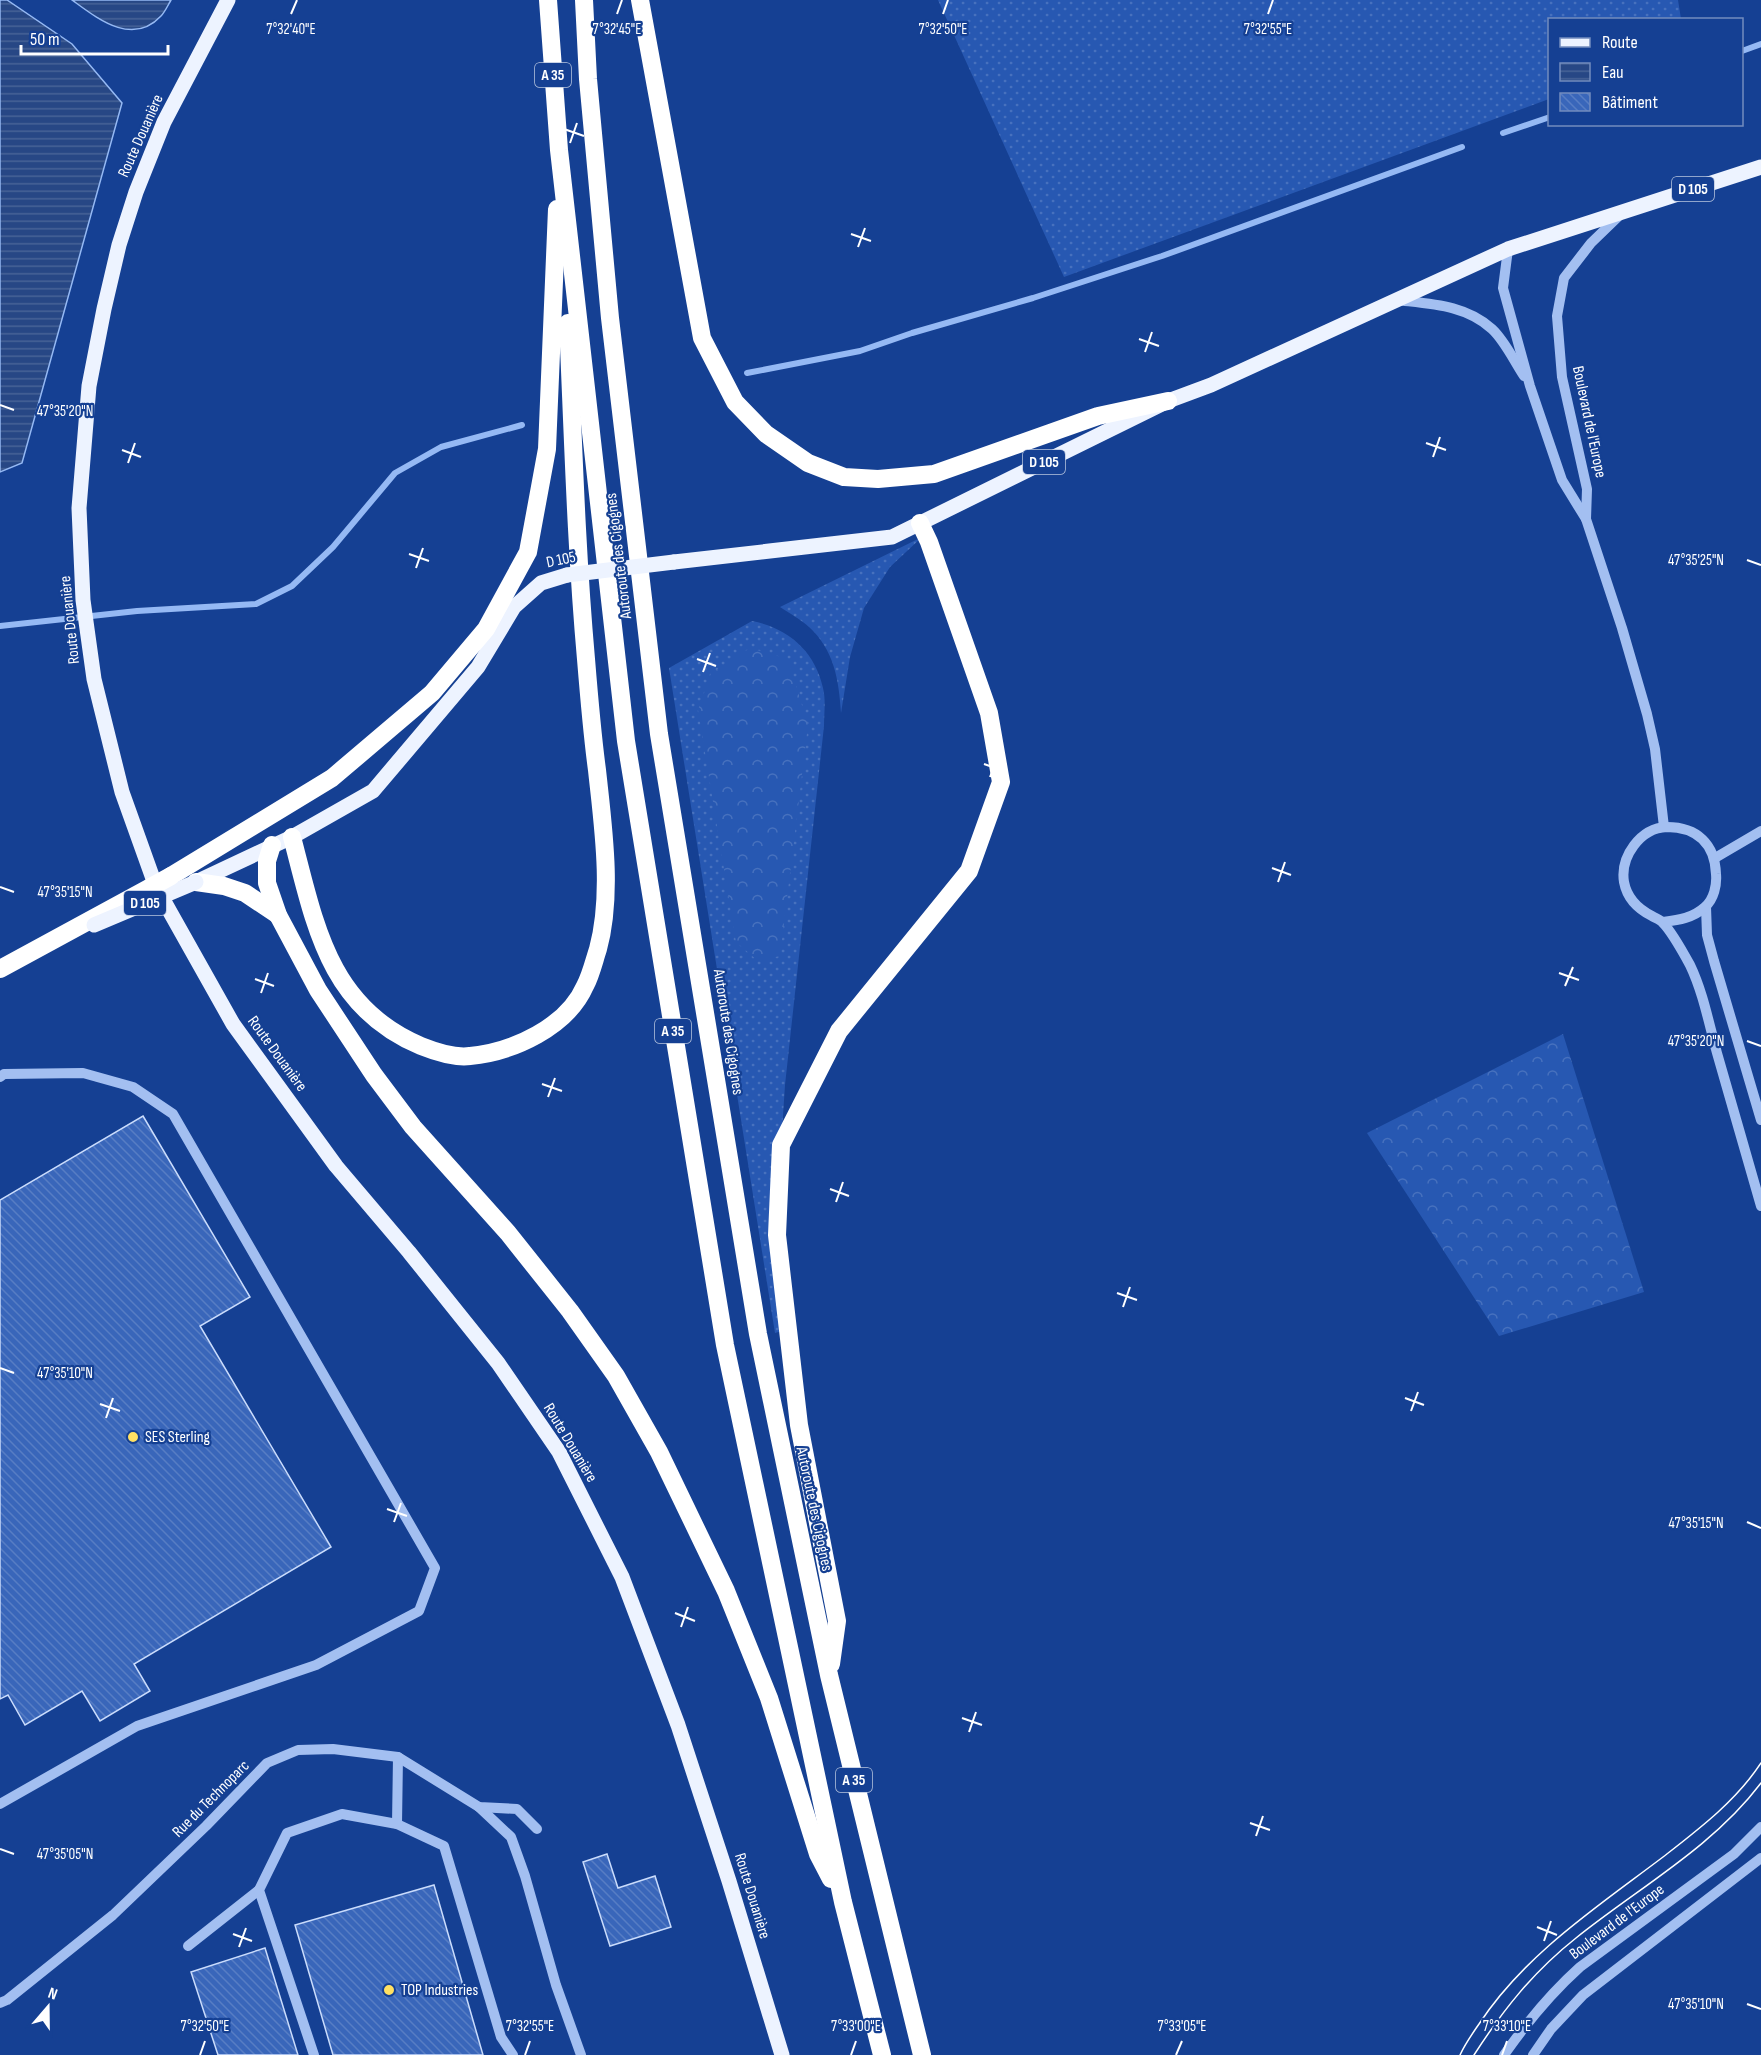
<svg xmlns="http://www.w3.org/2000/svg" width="1761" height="2055" viewBox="0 0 1761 2055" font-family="'Sofia Sans Condensed',sans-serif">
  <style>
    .grass { fill: url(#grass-dots) }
    .forest { fill: url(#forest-crowns) }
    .water { fill: url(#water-rules); stroke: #95b9f4; stroke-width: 1.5 }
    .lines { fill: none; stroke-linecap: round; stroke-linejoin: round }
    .stream { stroke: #95b9f4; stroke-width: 6 }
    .building { fill: url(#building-back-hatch); stroke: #cadcfc; stroke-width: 1.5 }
    .minor { stroke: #a3bff1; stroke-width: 10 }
    .major { stroke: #edf3ff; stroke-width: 15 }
    .highway { stroke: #fff; stroke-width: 18 }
    .tram { stroke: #fff; stroke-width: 1.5 }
    .major-bridge { stroke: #edf3ff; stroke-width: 15 }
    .highway-bridge { stroke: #fff; stroke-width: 18 }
    .ticks { fill: none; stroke: #fff; stroke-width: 2 }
    .poi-dot { fill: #ffe063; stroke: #154093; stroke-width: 2 }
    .labels { text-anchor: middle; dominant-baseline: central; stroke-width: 4.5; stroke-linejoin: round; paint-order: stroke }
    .shield { fill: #154093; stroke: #b9c6df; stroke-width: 1.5 }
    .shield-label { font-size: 15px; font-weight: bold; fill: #fff }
    .street-label { font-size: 16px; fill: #fff; stroke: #154093 }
    .poi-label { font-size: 16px; fill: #fff; stroke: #154093; text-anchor: start }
    .ticks-label { font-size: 15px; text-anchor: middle; fill: #fff; stroke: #154093; stroke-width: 4.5; stroke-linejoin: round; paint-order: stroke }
  </style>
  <defs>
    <pattern id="grass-dots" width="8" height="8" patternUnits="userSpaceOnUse" patternTransform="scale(1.5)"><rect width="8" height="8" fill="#2758b2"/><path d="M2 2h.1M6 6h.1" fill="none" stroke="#4771be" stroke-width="1.8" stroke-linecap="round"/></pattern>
    <pattern id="forest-crowns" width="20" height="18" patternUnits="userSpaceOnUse" patternTransform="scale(1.5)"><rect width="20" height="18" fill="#2758b2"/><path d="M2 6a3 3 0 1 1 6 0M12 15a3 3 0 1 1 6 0" fill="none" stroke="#4771be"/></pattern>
    <pattern id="water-rules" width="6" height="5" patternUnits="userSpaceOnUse" patternTransform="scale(1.5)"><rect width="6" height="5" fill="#274785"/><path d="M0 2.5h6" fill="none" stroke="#476397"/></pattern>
    <pattern id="building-back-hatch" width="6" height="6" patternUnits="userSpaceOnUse" patternTransform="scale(1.5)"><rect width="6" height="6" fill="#3966ba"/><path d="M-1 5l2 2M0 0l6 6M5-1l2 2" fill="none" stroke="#577dc4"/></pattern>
  </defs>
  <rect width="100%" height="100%" fill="#154093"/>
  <g class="grass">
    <polygon points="938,0 1678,0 1681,19 1550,20 1549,99 1064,277"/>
    <path d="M922,537L890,567L864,608L850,657L841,713C839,680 834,649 808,626C800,619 789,613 780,607Z"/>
    <path d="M752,621C788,628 815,651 823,688C826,700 824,714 824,726L785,1085L776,1221L782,1331L775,1333L669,668Z"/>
  </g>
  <g class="forest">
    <polygon points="750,648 788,659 808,725 780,956 758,961 736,942 698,710 711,673"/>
    <polygon points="1563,1034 1644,1292 1499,1336 1367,1133"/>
  </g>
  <g class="water">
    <polygon points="0,0 7,0 72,44 122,103 22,463 0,472"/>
    <path d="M72,0H171C168,5 165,12 161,16C132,47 97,18 72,0Z"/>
  </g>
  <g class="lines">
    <g class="stream">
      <polyline points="1742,51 1761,44"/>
      <polyline points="1503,133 1550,117"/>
      <polyline points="747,373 860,351 912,333 1033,298 1162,256 1462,147"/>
      <polyline points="0,626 137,611 256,604 292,586 333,547 395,473 441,447 522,425"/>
    </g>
  </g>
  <g class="building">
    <polygon points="143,1116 250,1297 200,1326 331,1547 134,1664 150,1691 100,1721 82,1691 25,1725 8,1695 0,1699 0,1200"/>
    <polygon points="607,1854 618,1888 655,1876 671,1927 610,1946 583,1862"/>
    <polygon points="434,1885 483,2055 333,2055 295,1925"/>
    <polygon points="265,1948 298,2055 218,2055 191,1972"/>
  </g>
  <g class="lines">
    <g class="minor">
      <polyline points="1508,249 1503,288 1530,386 1562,480 1586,519 1622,628 1647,714 1655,749 1664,827"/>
      <path d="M1397,300C1431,304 1466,305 1492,329C1505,341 1514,361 1524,376"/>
      <polyline points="1586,519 1587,489 1562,377 1557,316 1564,278 1591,243 1620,215"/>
      <polyline points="1715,858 1761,831"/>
      <polyline points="1706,907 1707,935 1714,961 1761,1120"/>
      <path d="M1663,922C1679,920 1693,918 1705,907C1714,899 1717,885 1716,874C1715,844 1697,827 1667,827C1640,828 1620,857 1624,882C1627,898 1638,909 1652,916C1655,918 1661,920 1663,923C1672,932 1684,954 1690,965C1703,992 1709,1024 1717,1053C1732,1104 1746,1155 1761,1206"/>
      <polyline points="0,1077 4,1074 83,1073 133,1087 173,1114 435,1568 419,1611 316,1665 137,1726 0,1804"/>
      <polyline points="479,1807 511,1837 525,1876 556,1985 581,2055"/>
      <polyline points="397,1824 398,1757"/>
      <polyline points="188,1946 259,1890"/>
      <polyline points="0,2003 7,2000 113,1915 206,1826 267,1763 298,1750 333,1749 398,1757 479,1807 517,1809 537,1829"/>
      <polyline points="314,2055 259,1890 287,1833 342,1814 397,1824 444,1846 501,2037 513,2055"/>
      <path d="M1504,2055C1527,2022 1550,1994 1580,1967L1734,1854L1761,1827"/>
      <polyline points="1533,2055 1551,2029 1583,1995 1761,1858"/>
    </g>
    <g class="major">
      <polyline points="228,0 164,122 136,192 119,245 104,309 89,386 79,508 83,600 94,679 122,792 156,887 233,1024 336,1166 409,1252 498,1363 559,1452 622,1577 678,1725 729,1881 782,2055"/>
      <polyline points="674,562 892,537 1168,401 1211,385 1508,249 1761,167"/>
      <polyline points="196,882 292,837 373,791 478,667 514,607 541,583 567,575"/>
    </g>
    <g class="highway">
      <polyline points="548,0 559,150 626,741 725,1345 843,1902 882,2055"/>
      <polyline points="584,0 588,79 610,318 659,734 758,1334 829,1675 922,2055"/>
      <polyline points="640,0 702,338 735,402 766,434 808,463 844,477 878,479 934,474 1098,416 1168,401"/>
      <path d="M292,837C315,924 328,1007 421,1046C436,1052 455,1058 470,1056C513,1052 567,1027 585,986C591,975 594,961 598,949C613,894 603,826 597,770C592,733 589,696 586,659C576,547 573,435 568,323"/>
      <polyline points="272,845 267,861 267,883 278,915 318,990 374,1075 413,1127 508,1233 570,1311 616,1376 659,1452 726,1591 769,1698 818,1854 831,1879"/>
      <polyline points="171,876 332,778 432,693 486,629 528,552 547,449 557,209"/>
      <polyline points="196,882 224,886 245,893 278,915"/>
      <polyline points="0,969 151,887"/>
      <polyline points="831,1664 837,1621 799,1425 777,1235 781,1145 839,1031 969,871 1001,782 989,713 929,542 920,523"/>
    </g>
    <g class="tram">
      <path d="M1460,2055C1465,2044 1472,2034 1479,2024C1525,1954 1597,1907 1663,1857C1699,1829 1736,1801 1761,1763"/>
      <path d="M1474,2055C1503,2010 1533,1972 1576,1938C1638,1888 1712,1848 1761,1783"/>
    </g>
    <g class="major-bridge">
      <polyline points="567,575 674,562"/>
      <polyline points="94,925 196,882"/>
    </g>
    <polyline class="highway-bridge" points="151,887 171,876"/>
  </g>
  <path class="ticks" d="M291,14L297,0M617,14L622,0M943,14L948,0M1268,14L1273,0M564,129L584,136M570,143L577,123M851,234L871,241M858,247L865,228M1139,339L1159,346M1145,352L1152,332M0,405L14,410M1426,443L1446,450M122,450L141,457M1433,457L1440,437M128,463L135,443M409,554L429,561M1747,560L1761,565M416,568L423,548M697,659L716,666M703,672L710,653M984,764L1004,771M990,777L998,757M1272,868L1291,875M1278,882L1285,862M0,887L14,892M1559,973L1579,980M255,979L274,986M1565,986L1573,967M261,993L268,973M1747,1041L1761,1046M542,1084L562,1091M548,1097L555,1078M830,1189L849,1196M836,1202L843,1182M1117,1293L1137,1300M1123,1307L1130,1287M0,1368L14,1373M1405,1398L1424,1405M100,1404L120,1411M1411,1411L1418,1392M106,1418L113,1398M387,1509L407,1516M394,1522L401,1503M1747,1522L1761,1528M675,1613L695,1621M681,1627L688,1607M962,1718L982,1725M969,1732L976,1712M1250,1823L1270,1830M1256,1836L1263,1816M0,1849L14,1854M1537,1927L1557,1935M233,1934L252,1941M1544,1941L1551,1921M239,1947L246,1928M1747,2004L1761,2009M200,2055L205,2041M525,2055L530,2041M851,2055L856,2041M1176,2055L1182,2041M1502,2055L1507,2041"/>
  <g class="poi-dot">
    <circle cx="133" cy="1437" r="6"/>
    <circle cx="389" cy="1990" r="6"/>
  </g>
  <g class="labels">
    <g class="shield">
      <rect x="535" y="63" width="36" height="24" rx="4.5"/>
      <rect x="1672" y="177" width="42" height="24" rx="4.5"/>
      <rect x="1023" y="450" width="42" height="24" rx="4.5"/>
      <rect x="124" y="891" width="42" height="24" rx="4.5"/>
      <rect x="655" y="1019" width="36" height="24" rx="4.5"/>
      <rect x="836" y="1768" width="36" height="24" rx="4.5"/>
    </g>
    <g class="shield-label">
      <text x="553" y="75">A 35</text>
      <text x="1693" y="189">D 105</text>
      <text x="1044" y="462">D 105</text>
      <text x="145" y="903">D 105</text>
      <text x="673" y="1031">A 35</text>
      <text x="854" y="1780">A 35</text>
    </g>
    <g class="street-label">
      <text transform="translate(141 136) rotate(-66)">Route Douanière</text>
      <text transform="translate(1589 422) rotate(78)">Boulevard de l'Europe</text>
      <text transform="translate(619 556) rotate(-97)">Autoroute des Cigognes</text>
      <text transform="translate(561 560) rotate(-12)">D 105</text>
      <text transform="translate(70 620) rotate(-96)">Route Douanière</text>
      <text transform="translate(728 1032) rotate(81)">Autoroute des Cigognes</text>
      <text transform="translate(277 1054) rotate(54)">Route Douanière</text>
      <text transform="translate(570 1443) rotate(59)">Route Douanière</text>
      <text transform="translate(814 1509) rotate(78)">Autoroute des Cigognes</text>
      <text transform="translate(211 1799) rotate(-45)">Rue du Technoparc</text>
      <text transform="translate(752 1896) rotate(73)">Route Douanière</text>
      <text transform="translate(1617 1922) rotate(-37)">Boulevard de l'Europe</text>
    </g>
    <g class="poi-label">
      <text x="145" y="1437">SES Sterling</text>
      <text x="401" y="1990">TOP Industries</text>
    </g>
  </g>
  <g class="ticks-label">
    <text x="291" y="34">7°32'40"E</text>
    <text x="617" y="34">7°32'45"E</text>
    <text x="943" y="34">7°32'50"E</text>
    <text x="1268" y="34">7°32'55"E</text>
    <text x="65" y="416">47°35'20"N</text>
    <text x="1696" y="565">47°35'25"N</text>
    <text x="65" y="897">47°35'15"N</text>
    <text x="1696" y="1046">47°35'20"N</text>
    <text x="65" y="1378">47°35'10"N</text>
    <text x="1696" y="1528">47°35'15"N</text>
    <text x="65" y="1859">47°35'05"N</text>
    <text x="1696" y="2009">47°35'10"N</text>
    <text x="205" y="2031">7°32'50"E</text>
    <text x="530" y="2031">7°32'55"E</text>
    <text x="856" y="2031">7°33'00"E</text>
    <text x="1182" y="2031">7°33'05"E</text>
    <text x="1507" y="2031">7°33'10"E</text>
  </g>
  <rect x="1548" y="18" width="195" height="108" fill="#154093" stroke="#738cbe" stroke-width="1.5"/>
  <rect x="1560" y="38" width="30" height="9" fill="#edf3ff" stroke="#738cbe" stroke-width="1.5"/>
  <text x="1602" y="48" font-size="18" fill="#ffffff">Route</text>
  <rect x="1560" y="63" width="30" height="18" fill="url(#water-rules)" stroke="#738cbe" stroke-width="1.5"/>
  <text x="1602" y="78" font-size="18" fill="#ffffff">Eau</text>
  <rect x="1560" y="93" width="30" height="18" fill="url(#building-back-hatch)" stroke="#738cbe" stroke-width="1.5"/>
  <text x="1602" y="108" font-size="18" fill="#ffffff">Bâtiment</text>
  <g transform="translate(48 2007) rotate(20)" stroke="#154093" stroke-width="4.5" paint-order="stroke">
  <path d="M0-4.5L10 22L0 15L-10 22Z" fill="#ffffff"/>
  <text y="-9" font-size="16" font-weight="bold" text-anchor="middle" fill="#ffffff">N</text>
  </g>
  <path d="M21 45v9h147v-9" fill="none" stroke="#ffffff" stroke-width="3"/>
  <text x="30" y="45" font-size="18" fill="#ffffff" stroke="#154093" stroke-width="4.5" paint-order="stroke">50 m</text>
</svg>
